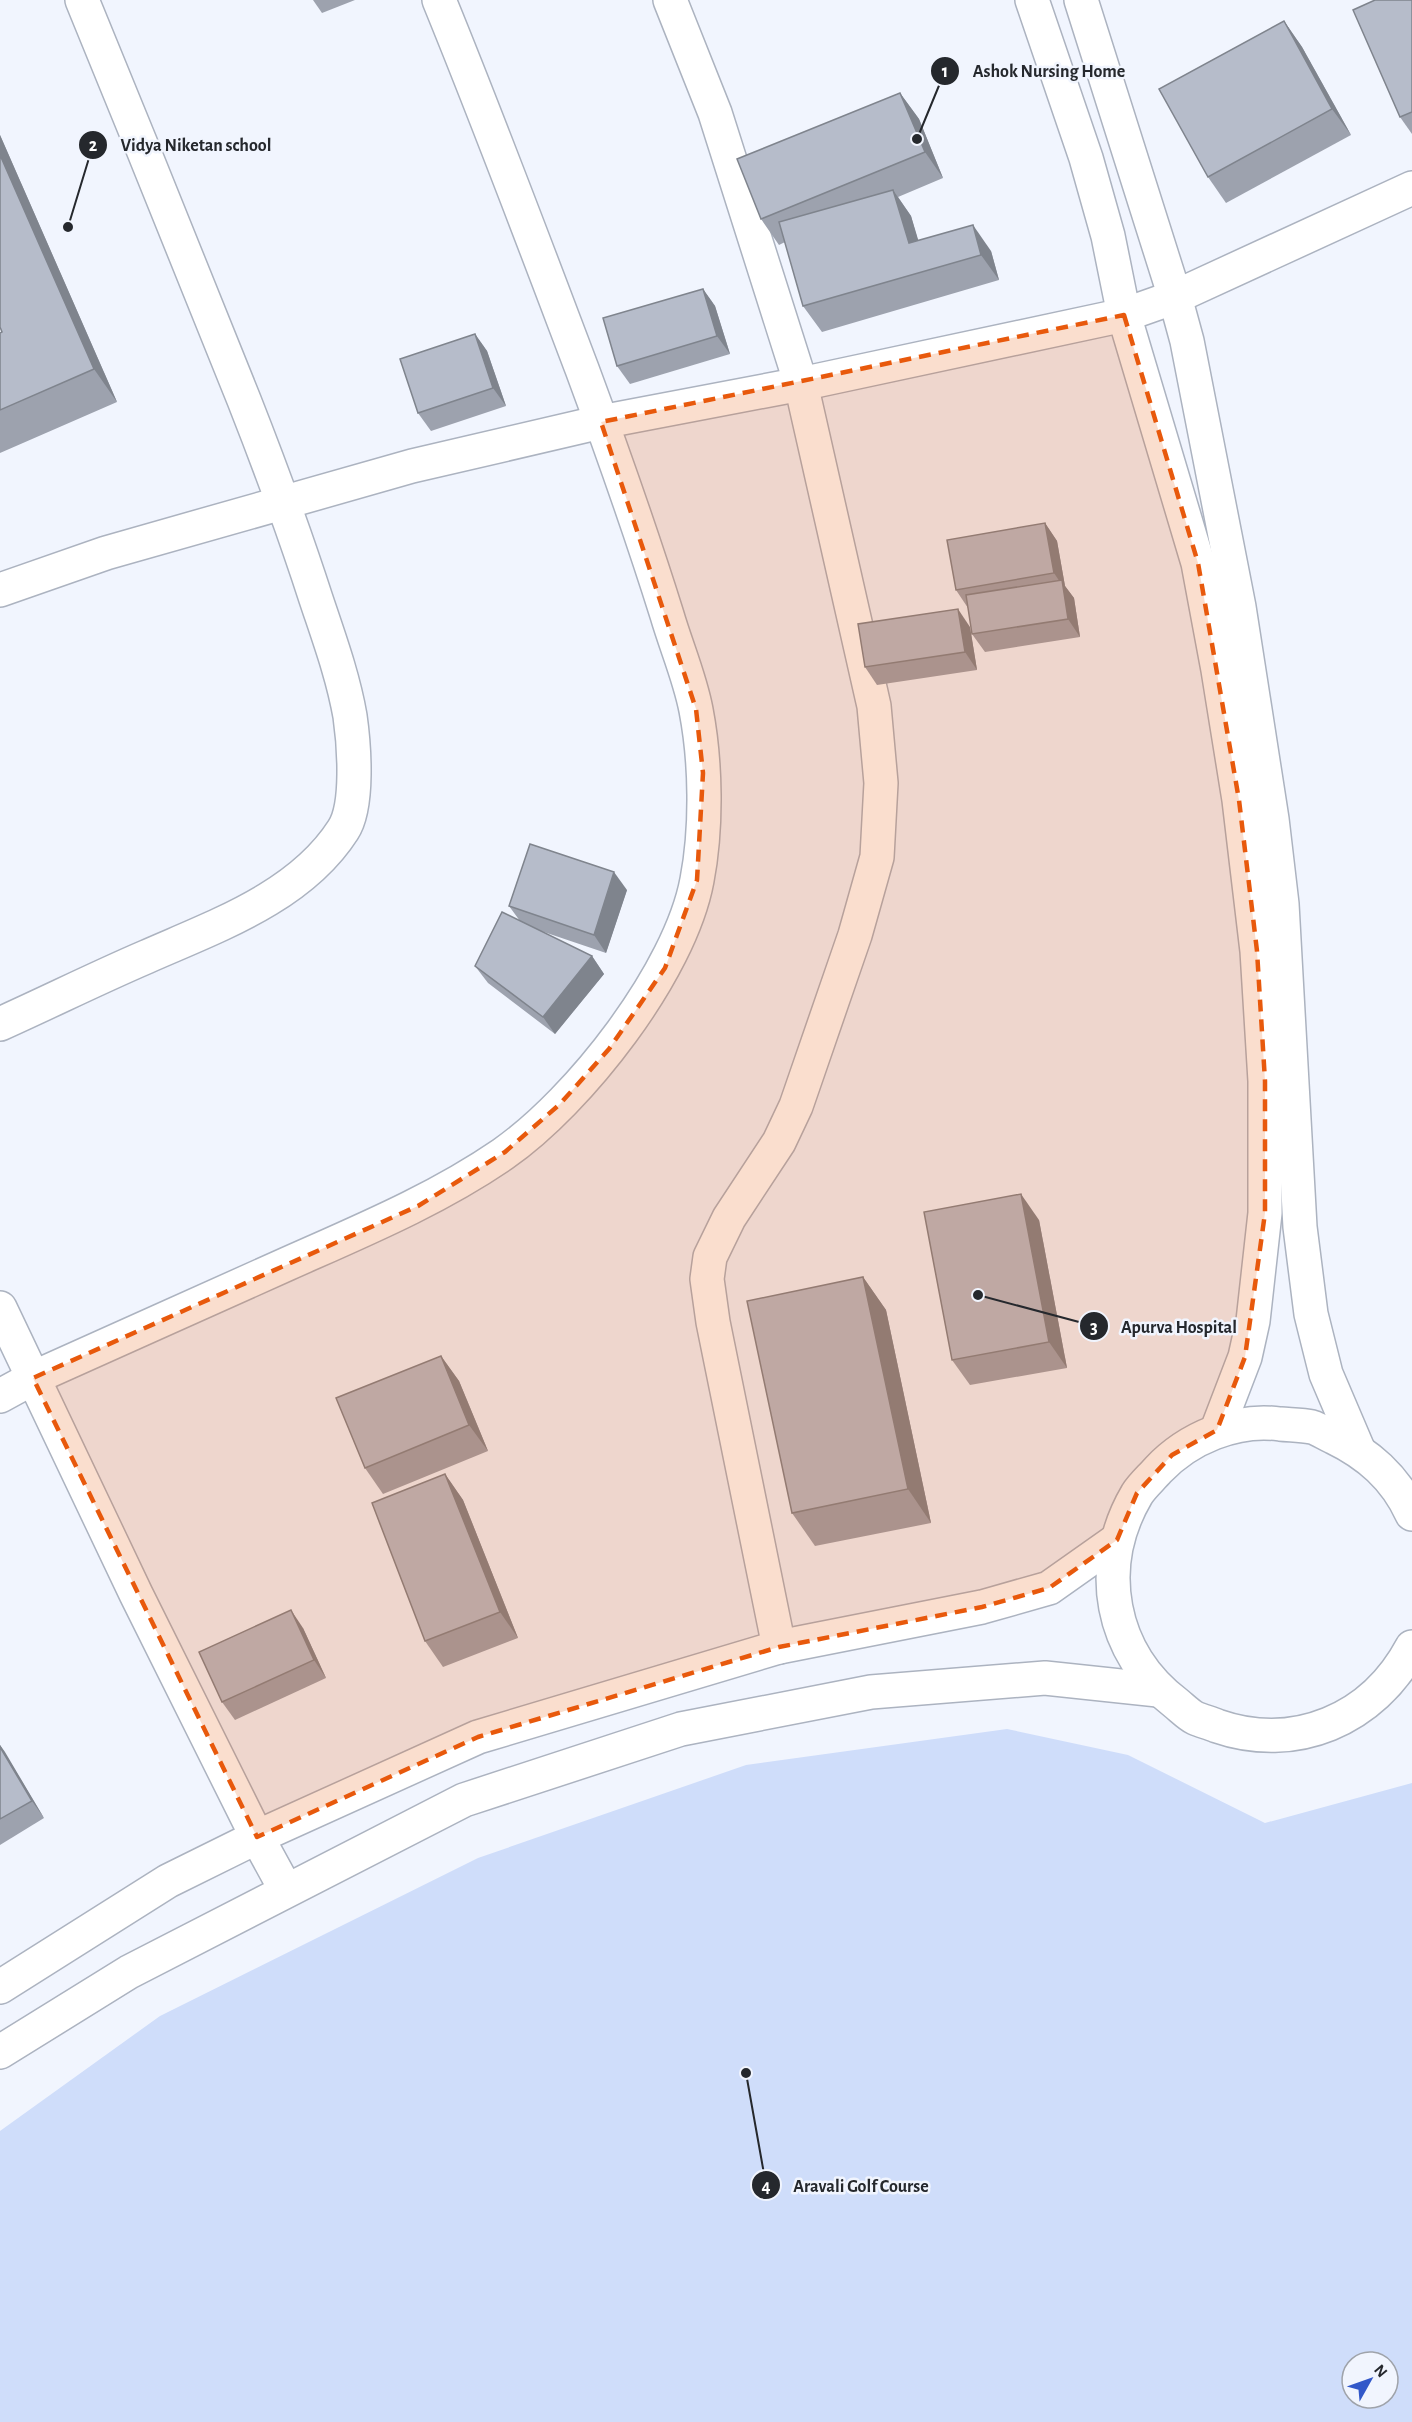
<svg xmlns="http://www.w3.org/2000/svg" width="1412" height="2422" viewBox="0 0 1412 2422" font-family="'Alegreya Sans',sans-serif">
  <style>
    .green { fill: #cfddfa; fill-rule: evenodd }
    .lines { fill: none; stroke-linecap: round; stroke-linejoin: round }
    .street-casing { stroke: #acb3c0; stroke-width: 36 }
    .secondary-casing { stroke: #acb3c0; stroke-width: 36 }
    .street { stroke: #fff; stroke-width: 33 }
    .secondary { stroke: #fff; stroke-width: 33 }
    .wall { fill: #9da2ae }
    .shaded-wall { fill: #7f848d }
    .building { fill: #b6bcca; stroke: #7f848d; stroke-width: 1.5 }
    .marked { fill: #e8590c; fill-opacity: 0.2; stroke: #e8590c; stroke-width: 4.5; stroke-dasharray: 12 8; stroke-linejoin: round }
    .leader { fill: none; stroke: #25282d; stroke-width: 2 }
    .callout-dot { fill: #25282d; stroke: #f1f5fe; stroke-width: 2 }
    .mark-label { font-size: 18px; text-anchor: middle; font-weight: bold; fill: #fff }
    .callout-label { font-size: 18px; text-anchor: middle; font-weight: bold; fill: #25282d; stroke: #f1f5fe; stroke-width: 5; stroke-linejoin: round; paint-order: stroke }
  </style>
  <rect width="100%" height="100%" fill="#f1f5fe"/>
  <path class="green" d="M1007,1729L1128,1755L1265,1823L1412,1783V2422H0V2131L160,2016L478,1858L746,1765ZM1352,2362H1388V2398H1352Z"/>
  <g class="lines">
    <g class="street-casing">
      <g id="street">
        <polyline points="670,0 715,113 801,384 874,706 881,783 877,857 855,935 796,1106 779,1142 729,1218 710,1257 707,1279 713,1322 779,1647"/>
        <polyline points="0,590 106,553 412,466 601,422 801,384 1124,315 1175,297 1412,188"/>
        <path d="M0,1024C49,1002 97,978 146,957C216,926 300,897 343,830C359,806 354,744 350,716C343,676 329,638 316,599C294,531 270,466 244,400C190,266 137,133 82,0"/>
        <polyline points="0,1308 136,1594 257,1837 286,1890"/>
        <path d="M0,1396L33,1378C118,1340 202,1302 287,1264C361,1231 436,1200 503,1154C579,1101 680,972 697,880C707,828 706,762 696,710C690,678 676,646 667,615C641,532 612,450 582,369C535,245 489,122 439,0"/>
      </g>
    </g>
    <g class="secondary-casing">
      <g id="secondary">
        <polyline points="1032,0 1086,158 1108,236 1124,315 1198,563 1218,670 1239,800 1257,951 1265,1081 1265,1213 1253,1321 1245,1357 1217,1430"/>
        <polyline points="1081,0 1175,297 1187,341 1239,607 1272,819 1282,904 1300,1227 1311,1314 1326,1374 1358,1449"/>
        <path d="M1412,1514C1395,1477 1368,1454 1333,1437C1326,1434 1319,1429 1312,1427C1302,1425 1291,1425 1280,1424C1236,1418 1188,1438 1158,1470C1151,1478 1142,1486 1137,1494C1094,1567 1110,1653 1177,1704C1183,1709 1189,1715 1195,1718C1202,1721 1210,1723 1217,1726C1295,1753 1373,1720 1412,1647"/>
        <polyline points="0,1987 168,1881 257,1837 478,1737 779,1647 982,1607 1049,1588 1117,1540"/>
        <polyline points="0,2052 129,1972 464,1800 681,1729 871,1692 1045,1678 1158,1690"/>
      </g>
    </g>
    <use href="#street" class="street"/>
    <use href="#secondary" class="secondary"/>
  </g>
  <g class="wall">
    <polygon points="313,0 355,0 322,13"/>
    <polygon points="1412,0 1412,134 1400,117"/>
    <polygon points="1284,21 1302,47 1351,135 1226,203 1208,177"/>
    <polygon points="900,93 919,119 943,178 898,197 911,216 918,241 991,251 999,280 822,332 803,306 785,242 779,245 761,219"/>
    <polygon points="0,135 117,402 0,453 0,333 2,332"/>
    <polygon points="703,289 715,306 730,354 630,384 617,366"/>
    <polygon points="475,334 487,351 506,406 431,431 418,413"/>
    <polygon points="1045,523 1057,541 1065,586 1074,598 1080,637 985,652 972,634 968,608 956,590"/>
    <polygon points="970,627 977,670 877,685 865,667"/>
    <polygon points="627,890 606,953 535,929 592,956 604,974 555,1034 488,983 475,966 520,921 509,906"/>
    <polygon points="1039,1220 1067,1368 970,1385 952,1360"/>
    <polygon points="863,1277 886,1310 931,1523 815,1546 792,1513"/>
    <polygon points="441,1356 459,1381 488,1451 383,1494 365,1468"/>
    <polygon points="445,1474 463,1500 518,1638 443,1667 425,1641"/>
    <polygon points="303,1628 326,1678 235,1720 222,1702"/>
    <polygon points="0,1745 44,1818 0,1845"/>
  </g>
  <g class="shaded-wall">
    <polygon points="1284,21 1302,47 1351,135 1332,109"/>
    <polygon points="900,93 919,119 943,178 925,152"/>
    <polygon points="0,135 117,402 94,369 0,155"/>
    <polygon points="893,190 911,216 927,269 909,243"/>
    <polygon points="973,225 991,251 999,280 981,255"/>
    <polygon points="703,289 715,306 730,354 717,336"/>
    <polygon points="475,334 487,351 506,406 493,388"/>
    <polygon points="1045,523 1057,541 1065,586 1074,598 1080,637 1068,619 1062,585 1054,573"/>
    <polygon points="958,609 970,627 977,670 965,652"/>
    <polygon points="614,872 627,890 606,953 594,935"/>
    <polygon points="592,956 604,974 555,1034 543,1017"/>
    <polygon points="1021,1194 1039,1220 1067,1368 1049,1342"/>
    <polygon points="863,1277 886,1310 931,1523 908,1489"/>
    <polygon points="441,1356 459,1381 488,1451 469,1425"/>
    <polygon points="445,1474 463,1500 518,1638 500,1612"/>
    <polygon points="291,1610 303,1628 326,1678 314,1660"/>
    <polygon points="0,1745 5,1752 44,1818 32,1801 0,1747"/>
  </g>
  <g class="building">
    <polygon points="1375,0 1412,0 1412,112 1400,117 1353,10"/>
    <polygon points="1284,21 1332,109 1208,177 1159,89"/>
    <polygon points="900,93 925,152 761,219 737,159"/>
    <polygon points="0,155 94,369 0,410 0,333 2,332 0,327"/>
    <polygon points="893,190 909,243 973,225 981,255 803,306 779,222"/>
    <polygon points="703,289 717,336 617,366 603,318"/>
    <polygon points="475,334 493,388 418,413 400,359"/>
    <polygon points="1045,523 1054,573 956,590 947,540"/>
    <polygon points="1062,580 1068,619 972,634 966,595"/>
    <polygon points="958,609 965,652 865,667 858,624"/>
    <polygon points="530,844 614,872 594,935 509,906"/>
    <polygon points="502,912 592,956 543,1017 475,966"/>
    <polygon points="1021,1194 1049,1342 952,1360 924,1212"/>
    <polygon points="863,1277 908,1489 792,1513 747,1301"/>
    <polygon points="441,1356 469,1425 365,1468 336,1398"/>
    <polygon points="445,1474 500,1612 425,1641 372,1503"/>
    <polygon points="291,1610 314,1660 222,1702 199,1652"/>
    <polygon points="0,1747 32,1801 0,1819"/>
  </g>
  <path class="marked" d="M1124,315L1198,563L1239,800L1257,951L1265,1081V1213L1245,1357L1217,1430L1172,1455L1137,1493L1117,1540L1049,1588L982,1607L779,1647L478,1737L257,1837L33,1378L418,1206L505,1152L560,1104L609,1049L665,968L697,880L703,773L696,709L601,422Z"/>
  <path class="leader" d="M917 139L945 71M68 227L93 145M978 1295L1094 1326M746 2073L766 2185"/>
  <g class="callout-dot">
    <circle cx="917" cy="139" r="6"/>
    <circle cx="68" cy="227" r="6"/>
    <circle cx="978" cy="1295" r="6"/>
    <circle cx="746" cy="2073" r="6"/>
    <circle cx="945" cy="71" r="15"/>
    <circle cx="93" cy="145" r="15"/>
    <circle cx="1094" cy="1326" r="15"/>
    <circle cx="766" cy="2185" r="15"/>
  </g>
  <g class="mark-label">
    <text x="945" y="77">1</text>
    <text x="93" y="151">2</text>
    <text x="1094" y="1333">3</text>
    <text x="766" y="2192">4</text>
  </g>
  <g class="callout-label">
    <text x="1049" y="77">Ashok Nursing Home</text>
    <text x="196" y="151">Vidya Niketan school</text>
    <text x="1179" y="1333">Apurva Hospital</text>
    <text x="861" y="2192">Aravali Golf Course</text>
  </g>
  <g transform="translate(1370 2380) rotate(50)"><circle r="28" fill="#f1f5fe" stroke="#9fa3aa" stroke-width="1.5"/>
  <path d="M0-4.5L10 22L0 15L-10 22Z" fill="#3258c9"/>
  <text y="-9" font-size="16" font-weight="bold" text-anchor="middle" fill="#25282d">N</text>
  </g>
</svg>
